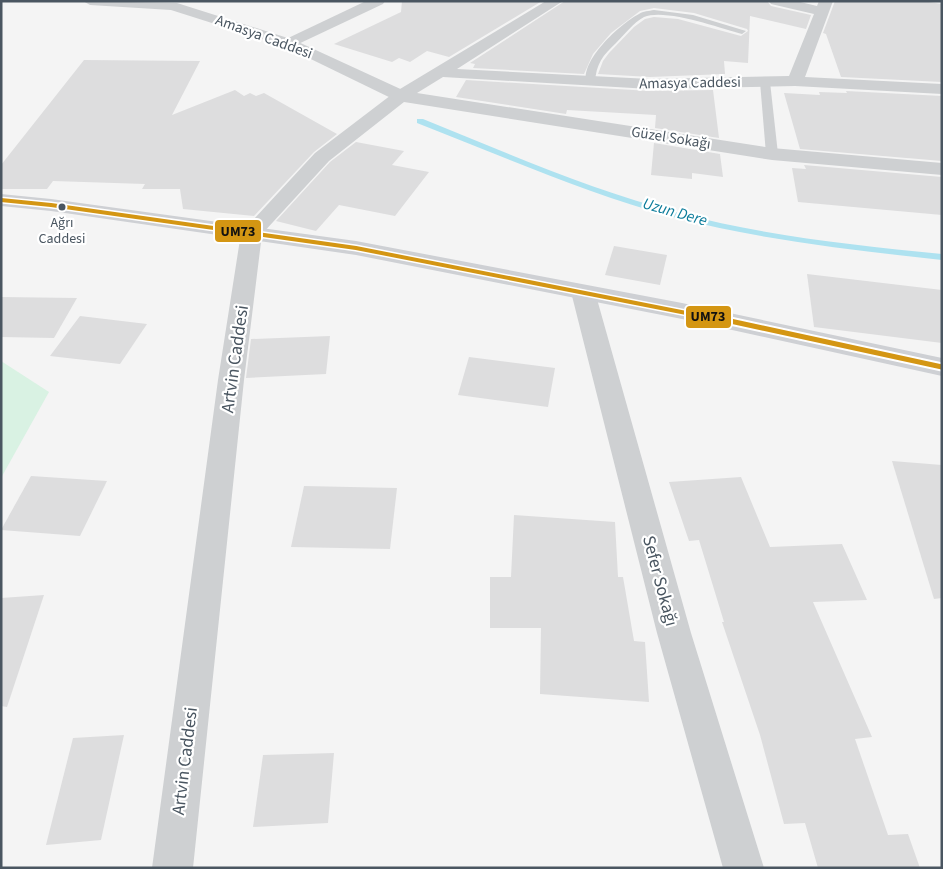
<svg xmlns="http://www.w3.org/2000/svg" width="943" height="869" viewBox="0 0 943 869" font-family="'Source Sans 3',sans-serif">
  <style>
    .green { fill: #d9f2e3 }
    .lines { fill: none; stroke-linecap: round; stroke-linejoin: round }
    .stream { fill: #aee2f0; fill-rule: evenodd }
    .building { fill: #ddddde }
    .service { fill: #ced0d2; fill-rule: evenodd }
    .minor { fill: #ced0d2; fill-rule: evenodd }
    .tertiary { fill: #ced0d2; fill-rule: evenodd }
    .secondary { fill: #ced0d4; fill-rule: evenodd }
    .bus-1-far1-casing { stroke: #fff; stroke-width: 7 }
    .bus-1-casing { stroke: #fff; stroke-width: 9 }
    .bus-1-far1 { stroke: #d49613; stroke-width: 4 }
    .bus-1 { stroke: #d49613; stroke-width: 5 }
    .bus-dot { fill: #4a5661; stroke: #fff; stroke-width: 2 }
    .labels { text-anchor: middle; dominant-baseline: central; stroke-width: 4.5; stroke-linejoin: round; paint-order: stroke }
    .far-bus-label { font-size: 14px; fill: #4a5661; stroke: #fff }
    .far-street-label { font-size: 15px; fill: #4a5661; stroke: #fff }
    .far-water-label { font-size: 16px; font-style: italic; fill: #0c7c9b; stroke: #fff }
    .street-label { font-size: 18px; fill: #4a5661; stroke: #fff }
    .line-badge { stroke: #fff; stroke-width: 2 }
    .pale-badge-label { font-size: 14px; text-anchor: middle; font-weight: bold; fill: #111 }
  </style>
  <rect width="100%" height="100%" fill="#f4f4f4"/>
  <polygon class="green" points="1,361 49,392 1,478"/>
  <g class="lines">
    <path class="stream" d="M417,119H423C507,153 591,190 679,213C765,236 854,245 942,254V260C851,250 761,240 673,217C585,193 502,156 417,123Z"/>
  </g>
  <g class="building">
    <polygon points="402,1 542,1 449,57 427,51 410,62 399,58 392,62 334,44 401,12"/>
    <polygon points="565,1 767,1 771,6 811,15 806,29 750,16 748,63 724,61 725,74 650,77 598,74 603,61 609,53 634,27 645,19 654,17 678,19 741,36 748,31 747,29 694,13 654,8 640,11 611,33 593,54 584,74 473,68 475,64 470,63"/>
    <polygon points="835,1 922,1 942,4 942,82 841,77 826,34 823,33"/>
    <polygon points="84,60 200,61 172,115 235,90 244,96 250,93 256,96 264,93 337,134 314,152 254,216 183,209 180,189 142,189 145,184 53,181 47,189 1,189 1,165"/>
    <polygon points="466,80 650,91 713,90 719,138 655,128 656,115 567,110 566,114 456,97"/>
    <polygon points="846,91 942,96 942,161 800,149 784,93 820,95 819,92 847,93"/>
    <polygon points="356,142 404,151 392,165 429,172 395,216 339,205 316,231 276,221 330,162"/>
    <polygon points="654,143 720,154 723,177 692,173 692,179 651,175"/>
    <polygon points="804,165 942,177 942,215 798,202 792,168 806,169"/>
    <polygon points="614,246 667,255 660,285 605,275"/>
    <polygon points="807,274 942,290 942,343 814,327"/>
    <polygon points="1,297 77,298 54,338 1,337"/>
    <polygon points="80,316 147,324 120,364 50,356"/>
    <polygon points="330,336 326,374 246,378 251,339"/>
    <polygon points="469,357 555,368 548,407 458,395"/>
    <polygon points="892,461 942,465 942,598 934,599"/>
    <polygon points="31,476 107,481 80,536 1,530"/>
    <polygon points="741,477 770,547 842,544 867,600 813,602 872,737 855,739 888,835 908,834 920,868 818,868 805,823 784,824 760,735 722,622 724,622 699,540 689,541 669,482"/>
    <polygon points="304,486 397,488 390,549 291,547"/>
    <polygon points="514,515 615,522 618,577 623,577 634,641 645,642 649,702 540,694 541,628 490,628 490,577 511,577"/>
    <polygon points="44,595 7,707 1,706 1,598"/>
    <polygon points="124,735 101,840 46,845 73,738"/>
    <polygon points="334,753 328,823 253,827 263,755"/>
  </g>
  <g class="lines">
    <g class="service">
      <path d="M654,10L693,15L746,31L742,34C720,28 665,8 644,17C633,23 625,34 616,43C603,55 596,64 595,82L590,85L587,84C578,62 621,23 639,14C643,11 649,11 654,10Z"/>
      <polygon points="765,79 770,82 778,154 772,157 766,154 760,82"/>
    </g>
    <g class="minor">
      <polygon points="366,1 385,1 383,4 294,46 284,46 281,43 284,40"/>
      <polygon points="546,1 563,1 457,69 650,79 789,76 814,14 771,4 769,1 796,1 817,6 819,1 833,1 805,77 942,84 942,94 795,86 650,89 443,77 417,93 772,148 942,163 942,175 772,160 404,102 329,161 262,234 244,380 193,868 152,868 218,380 241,233 315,153 395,92"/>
      <polygon points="583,285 591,287 595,292 691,633 764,868 723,868 657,633 571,292 575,287"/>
    </g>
    <polygon class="tertiary" points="83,1 177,3 294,40 407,92 409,96 407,100 395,100 284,46 171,10 90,5"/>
    <polygon class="secondary" points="1,194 51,199 356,241 682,303 942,358 942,376 682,319 356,255 51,211 1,206"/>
    <g class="bus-1-far1-casing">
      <polyline id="bus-1-far1" points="1,200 51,205 356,248 727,321"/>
    </g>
    <g class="bus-1-casing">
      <polyline id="bus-1" points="721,319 942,367"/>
    </g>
    <use href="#bus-1-far1" class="bus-1-far1"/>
    <use href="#bus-1" class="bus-1"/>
  </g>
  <circle class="bus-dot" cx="62" cy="207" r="4.5"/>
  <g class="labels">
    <g class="far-bus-label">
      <text x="62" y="223">Ağrı<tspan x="62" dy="16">Caddesi</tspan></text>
    </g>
    <g class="far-street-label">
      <text transform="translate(264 37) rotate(20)">Amasya Caddesi</text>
      <text transform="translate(690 83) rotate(-1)">Amasya Caddesi</text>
      <text transform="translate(671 138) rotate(9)">Güzel Sokağı</text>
    </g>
    <g class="far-water-label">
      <text transform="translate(675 212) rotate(16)">Uzun Dere</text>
    </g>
    <g class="street-label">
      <text transform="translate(235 359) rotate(-82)">Artvin Caddesi</text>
      <text transform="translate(660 581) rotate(75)">Sefer Sokağı</text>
      <text transform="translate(185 761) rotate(-83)">Artvin Caddesi</text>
    </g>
  </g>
  <g class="line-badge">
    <rect x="214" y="219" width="48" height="24" rx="5" fill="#d49613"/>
    <rect x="685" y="305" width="47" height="24" rx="5" fill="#d49613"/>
  </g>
  <g class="pale-badge-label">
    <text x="238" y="236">UM73</text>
    <text x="708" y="321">UM73</text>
  </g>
  <rect width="943" height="869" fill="none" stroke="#4a5661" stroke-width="5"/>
</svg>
